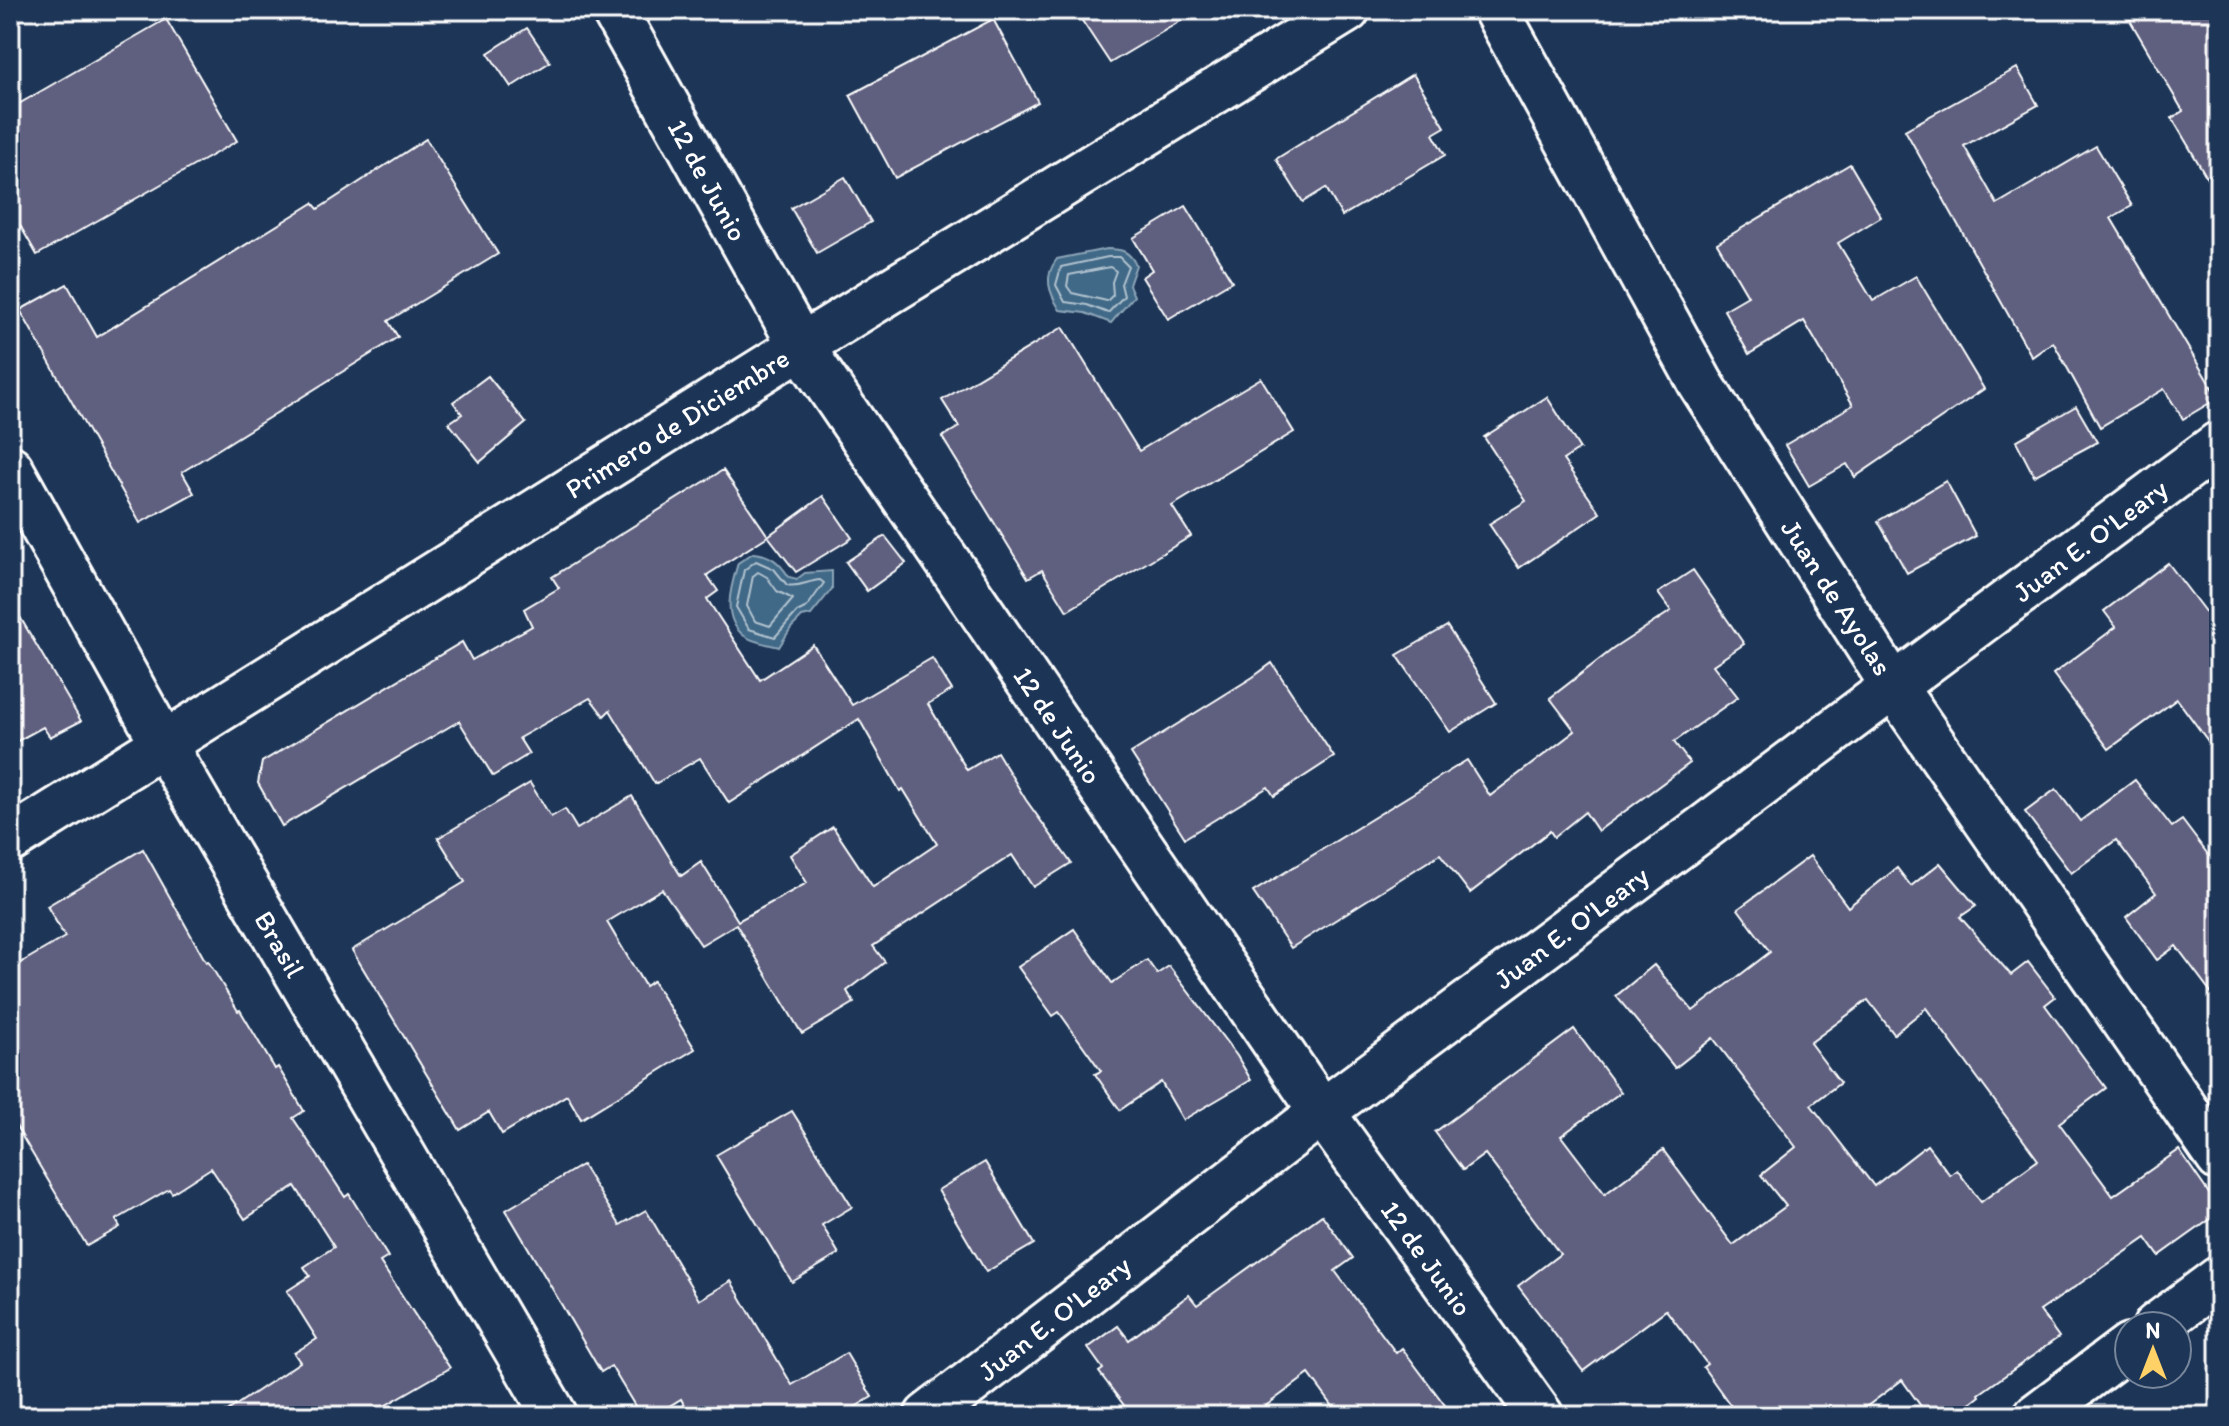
<svg xmlns="http://www.w3.org/2000/svg" width="2229" height="1426" viewBox="0 0 2229 1426" font-family="Itim,sans-serif">
  <style>
    .water { fill: #3f6887; stroke: #8ca4b7; stroke-width: 2 }
    .lines { fill: none; stroke-linecap: round; stroke-linejoin: round }
    .shore { stroke: #b2c3cf; stroke-width: 2 }
    .building { fill: #5f5e7f; stroke: #fff; stroke-width: 2; fill-rule: evenodd }
    .minor-casing { stroke: #fff; stroke-width: 50 }
    .minor { stroke: #1d3557; stroke-width: 44 }
    .labels { text-anchor: middle; dominant-baseline: central; stroke-width: 6; stroke-linejoin: round; paint-order: stroke }
    .street-label { font-size: 28px; fill: #fff; stroke: #1d3557 }
  </style>
  <rect width="100%" height="100%" fill="#1d3557"/>
  <filter id="ink" filterUnits="userSpaceOnUse"><feTurbulence type="fractalNoise" baseFrequency=".0125" numOctaves="2"/><feDisplacementMap in="SourceGraphic" scale="16" xChannelSelector="R" yChannelSelector="G"/><feConvolveMatrix kernelMatrix="1 2 1 2 8 2 1 2 1" color-interpolation-filters="sRGB"/></filter>
  <g filter="url(#ink)">
    <g class="water">
      <path d="M1107,249C1122,249 1129,251 1136,265L1129,285L1134,296L1111,323L1085,313L1060,310C1049,292 1043,277 1057,259Z"/>
      <path d="M753,553C771,554 780,563 789,577L797,579L805,573L832,571V589L811,615L802,617L791,628L779,647C768,644 751,642 743,635C721,616 731,587 738,563Z"/>
    </g>
    <g class="lines">
      <g class="shore">
        <polygon points="1108,257 1119,257 1128,266 1121,284 1124,296 1108,313 1087,305 1065,302 1056,285 1061,267"/>
        <polygon points="1110,267 1116,271 1112,282 1113,295 1107,301 1072,293 1067,286 1069,275"/>
        <path d="M756,561L774,569L787,585C799,588 807,581 820,580L824,583L807,607L797,612L775,637L749,629L736,607L744,570Z"/>
        <polygon points="758,572 767,577 777,591 793,599 770,626 755,621 747,606 753,576"/>
      </g>
    </g>
    <g class="building">
      <polygon points="1075,10 1199,10 1110,63"/>
      <polygon points="2124,10 2219,10 2219,198 2172,118 2183,111"/>
      <polygon points="166,19 237,141 37,255 10,208 10,109"/>
      <polygon points="993,19 1038,102 895,178 850,95"/>
      <polygon points="527,28 550,62 511,87 488,53"/>
      <polygon points="2017,68 2038,105 1964,146 1997,204 2096,146 2132,206 2111,218 2218,398 2183,419 2164,389 2100,427 2053,342 2032,357 1905,130"/>
      <polygon points="1413,74 1445,127 1433,134 1445,155 1342,216 1326,188 1303,202 1276,159"/>
      <polygon points="426,139 498,254 388,321 398,337 182,472 194,493 140,523 20,310 67,284 97,337 313,203 318,209"/>
      <polygon points="1850,164 1881,217 1838,243 1873,301 1916,276 1984,389 1855,477 1847,464 1809,486 1785,445 1853,405 1804,321 1749,354 1724,310 1748,296 1717,243"/>
      <polygon points="845,177 871,222 817,253 791,208"/>
      <polygon points="1186,206 1232,281 1168,319 1142,277 1152,270 1133,238"/>
      <polygon points="1063,327 1139,451 1261,378 1294,432 1172,506 1191,536 1067,611 1042,570 1028,578 942,437 959,427 942,400"/>
      <polygon points="488,376 526,423 480,462 449,423 462,414 453,402"/>
      <polygon points="1547,397 1580,449 1563,460 1600,513 1519,568 1489,524 1526,501 1484,437"/>
      <polygon points="2076,406 2097,442 2034,476 2016,441"/>
      <polygon points="723,470 768,536 707,575 718,591 707,599 760,680 813,645 852,705 932,658 952,690 928,704 967,770 997,752 1026,800 1071,863 1033,887 1012,855 873,946 885,962 847,991 854,1003 802,1034 736,924 701,945 662,889 607,922 645,986 653,981 695,1049 581,1119 567,1095 502,1134 489,1112 460,1130 352,950 465,882 438,838 530,783 551,817 565,809 577,829 632,796 681,876 701,862 738,921 807,883 790,855 833,827 873,887 937,844 903,789 900,791 859,719 729,803 700,758 655,784 610,710 604,716 590,698 519,738 529,754 493,776 459,721 282,826 258,783 262,762 462,642 472,660 532,626 524,609 559,588 552,577"/>
      <polygon points="1946,481 1976,536 1907,573 1878,521"/>
      <polygon points="823,496 852,538 796,572 768,536"/>
      <polygon points="885,536 906,563 867,591 846,562"/>
      <polygon points="2168,563 2219,630 2219,756 2177,699 2109,749 2053,674 2116,627 2104,611"/>
      <polygon points="1693,570 1744,644 1713,665 1738,697 1674,742 1690,763 1598,831 1585,812 1554,837 1550,831 1470,893 1440,854 1291,948 1253,892 1467,760 1490,796 1575,731 1550,698 1613,649 1671,611 1658,593"/>
      <polygon points="10,600 81,721 50,737 43,727 10,745"/>
      <polygon points="1447,626 1496,703 1450,732 1397,655"/>
      <polygon points="1272,663 1334,757 1274,796 1268,787 1185,838 1131,753 1253,677"/>
      <polygon points="2135,780 2172,827 2182,820 2219,869 2219,1003 2176,946 2157,960 2126,917 2156,893 2116,840 2071,873 2025,812 2056,789 2080,821"/>
      <polygon points="143,849 206,962 208,961 238,1011 240,1010 275,1069 278,1067 304,1111 293,1118 345,1197 349,1194 388,1257 380,1262 450,1368 367,1416 220,1416 300,1362 294,1353 317,1339 287,1291 310,1276 304,1267 334,1247 295,1186 245,1219 211,1168 172,1193 169,1189 116,1220 120,1227 87,1246 10,1116 10,969 65,937 47,906"/>
      <path d="M1810,856L1848,907L1897,868L1911,886L1940,863L1976,906L1960,917L2011,975L2028,962L2055,997L2045,1005L2106,1088L2059,1123L2113,1196L2179,1150L2219,1208V1213L2159,1256L2146,1238L2040,1311L2059,1337L1979,1394L1980,1396L1955,1416H1928L1902,1380L1854,1416H1738L1703,1367L1707,1364L1666,1310L1583,1371L1518,1286L1560,1254L1485,1154L1463,1170L1435,1132L1574,1029L1621,1092L1561,1136L1605,1194L1663,1150L1733,1245L1786,1206L1761,1175L1796,1147L1713,1038L1675,1068L1616,996L1654,965L1693,1011L1770,952L1738,909ZM1868,1000L1894,1034L1926,1008L2038,1160L1981,1202L1957,1170L1950,1175L1927,1145L1874,1186L1811,1105L1840,1083L1810,1043Z"/>
      <polygon points="1074,929 1112,983 1147,960 1157,974 1169,966 1237,1056 1251,1080 1183,1120 1161,1082 1120,1110 1095,1074 1101,1071 1059,1012 1053,1016 1018,967"/>
      <polygon points="792,1111 852,1207 822,1225 839,1254 792,1282 716,1155"/>
      <polygon points="985,1162 1034,1244 986,1272 938,1190"/>
      <polygon points="582,1165 620,1225 646,1210 699,1300 731,1281 792,1385 846,1353 872,1397 840,1416 690,1416 681,1399 653,1416 641,1416 611,1366 601,1372 506,1210"/>
      <polygon points="1322,1215 1353,1258 1335,1271 1396,1353 1402,1348 1453,1416 1340,1416 1309,1374 1252,1416 1132,1416 1099,1372 1103,1369 1088,1348 1118,1326 1129,1340 1189,1295 1197,1305"/>
    </g>
    <g class="lines">
      <g class="minor-casing">
        <g id="minor">
          <polyline points="614,10 801,346 1322,1112 1541,1416"/>
          <polyline points="1496,10 1701,384 1894,687 2219,1158"/>
          <polyline points="10,468 164,745 555,1416"/>
          <polyline points="10,840 801,346 1347,10"/>
          <polyline points="2156,1326 2219,1279"/>
          <polyline points="927,1416 1322,1112 2219,444"/>
          <polyline points="2036,1416 2129,1346"/>
        </g>
      </g>
      <use href="#minor" class="minor"/>
    </g>
  </g>
  <g class="labels">
    <g class="street-label">
      <text transform="translate(708 180) rotate(61)">12 de Junio</text>
      <text transform="translate(677 423) rotate(-32)">Primero de Diciembre</text>
      <text transform="translate(2090 540) rotate(-37)">Juan E. O'Leary</text>
      <text transform="translate(1837 597) rotate(57)">Juan de Ayolas</text>
      <text transform="translate(1058 725) rotate(56)">12 de Junio</text>
      <text transform="translate(1571 927) rotate(-37)">Juan E. O'Leary</text>
      <text transform="translate(280 944) rotate(60)">Brasil</text>
      <text transform="translate(1427 1258) rotate(54)">12 de Junio</text>
      <text transform="translate(1054 1318) rotate(-38)">Juan E. O'Leary</text>
    </g>
  </g>
  <rect width="2229" height="1426" fill="none" stroke="#1d3557" stroke-width="40"/>
  <rect x="20" y="20" width="2189" height="1386" fill="none" stroke="#fff" stroke-width="3" filter="url(#ink)"/>
  <g transform="translate(2153 1350)"><circle r="38" fill="#1d3557" stroke="#77869a" stroke-width="2"/>
  <path d="M0-6L14 30L0 20L-14 30Z" fill="#ffd166"/>
  <text y="-12" font-size="22" font-weight="bold" text-anchor="middle" fill="#ffffff">N</text>
  </g>
</svg>
